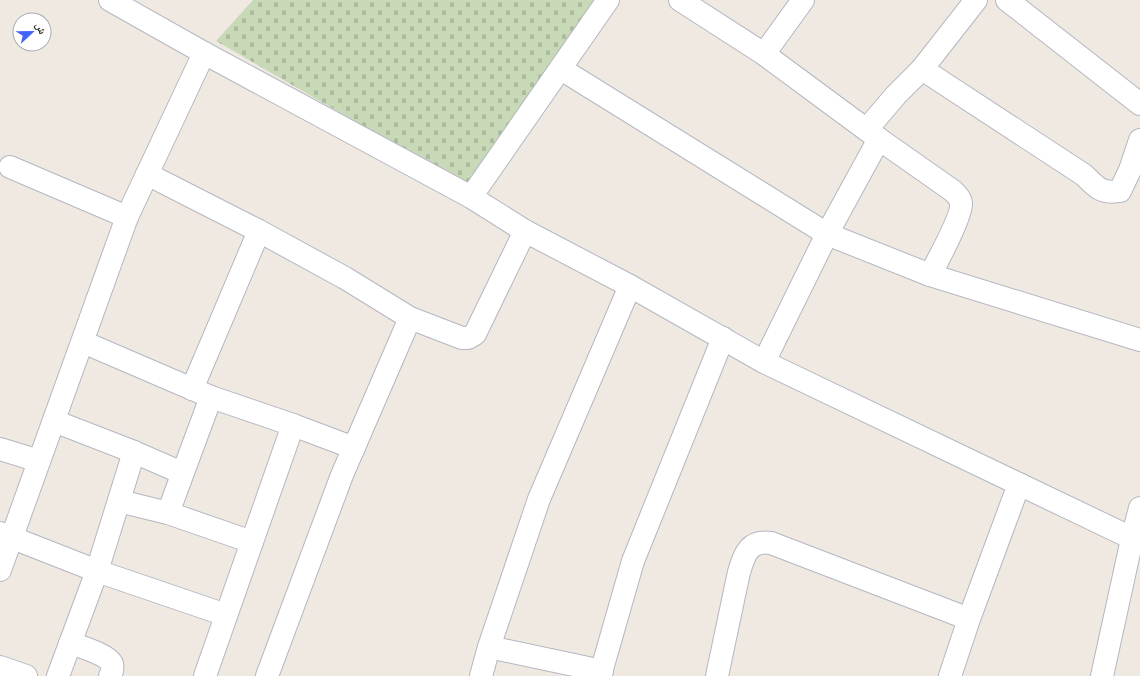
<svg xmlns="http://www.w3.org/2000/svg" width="1140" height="676" viewBox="0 0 1140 676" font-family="'Fira Sans Condensed','Noto Naskh Arabic',sans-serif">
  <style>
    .cemetery { fill: url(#cemetery-stones) }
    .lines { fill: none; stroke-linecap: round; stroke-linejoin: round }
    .minor-casing { stroke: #b4b7c1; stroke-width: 24 }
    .minor { stroke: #fff; stroke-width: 22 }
  </style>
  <defs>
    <pattern id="cemetery-stones" width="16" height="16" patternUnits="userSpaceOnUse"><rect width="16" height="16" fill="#c8d9b8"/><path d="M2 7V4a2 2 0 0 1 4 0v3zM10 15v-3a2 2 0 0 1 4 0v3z" fill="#acbb9e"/></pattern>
  </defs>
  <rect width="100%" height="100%" fill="#efe9e1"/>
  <polygon class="cemetery" points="253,0 599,0 471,188 216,41"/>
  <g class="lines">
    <g class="minor-casing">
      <g id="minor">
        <polyline points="110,0 204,53 471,197 525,231 630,286 764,362 1140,542"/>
        <path d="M680,0L764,54L879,139L953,191C957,195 961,199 961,204C962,216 937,262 930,275"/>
        <polyline points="1007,0 1140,104"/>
        <polyline points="764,54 803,0"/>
        <polyline points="561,69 827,234 930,275 1140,340"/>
        <path d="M922,69L1084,175C1096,187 1101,194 1120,191L1130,170L1140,140"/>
        <polyline points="867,129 896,95 922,69 976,0"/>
        <polyline points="10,167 127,217"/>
        <polyline points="147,174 259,231 345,278 410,318 462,338 468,338 475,334 525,231"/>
        <polyline points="471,197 608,0"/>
        <polyline points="83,342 211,397 293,425 354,448"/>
        <polyline points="764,362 827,234 879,139"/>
        <polyline points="192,389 259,231"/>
        <polyline points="54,421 134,452 182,473"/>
        <polyline points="0,449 39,461"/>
        <polyline points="119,501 168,513 252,542"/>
        <polyline points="168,513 211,397"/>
        <polyline points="0,533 97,571 226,615"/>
        <polyline points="0,570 127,217 204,53"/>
        <path d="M70,643C79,646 109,655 112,664C113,668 112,672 110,676"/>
        <polyline points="489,647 602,671"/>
        <polyline points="0,667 26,676"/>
        <polyline points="58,676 97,571 134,452"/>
        <polyline points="205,676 293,425"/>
        <polyline points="267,676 342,475 410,318"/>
        <polyline points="481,676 489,647 539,499 630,286"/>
        <polyline points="600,676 633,561 723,338"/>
        <path d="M717,676L739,572C745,553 749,540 771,543L969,619"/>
        <polyline points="950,676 969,619 1019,484"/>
        <polyline points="1102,676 1132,539 1140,508"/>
      </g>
    </g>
    <use href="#minor" class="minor"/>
  </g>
  <g transform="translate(32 32) rotate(68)"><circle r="19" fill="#ffffff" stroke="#ababab"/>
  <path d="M0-3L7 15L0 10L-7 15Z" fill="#4264fb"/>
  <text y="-6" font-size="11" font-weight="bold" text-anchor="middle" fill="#2e2e2e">ش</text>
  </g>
</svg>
